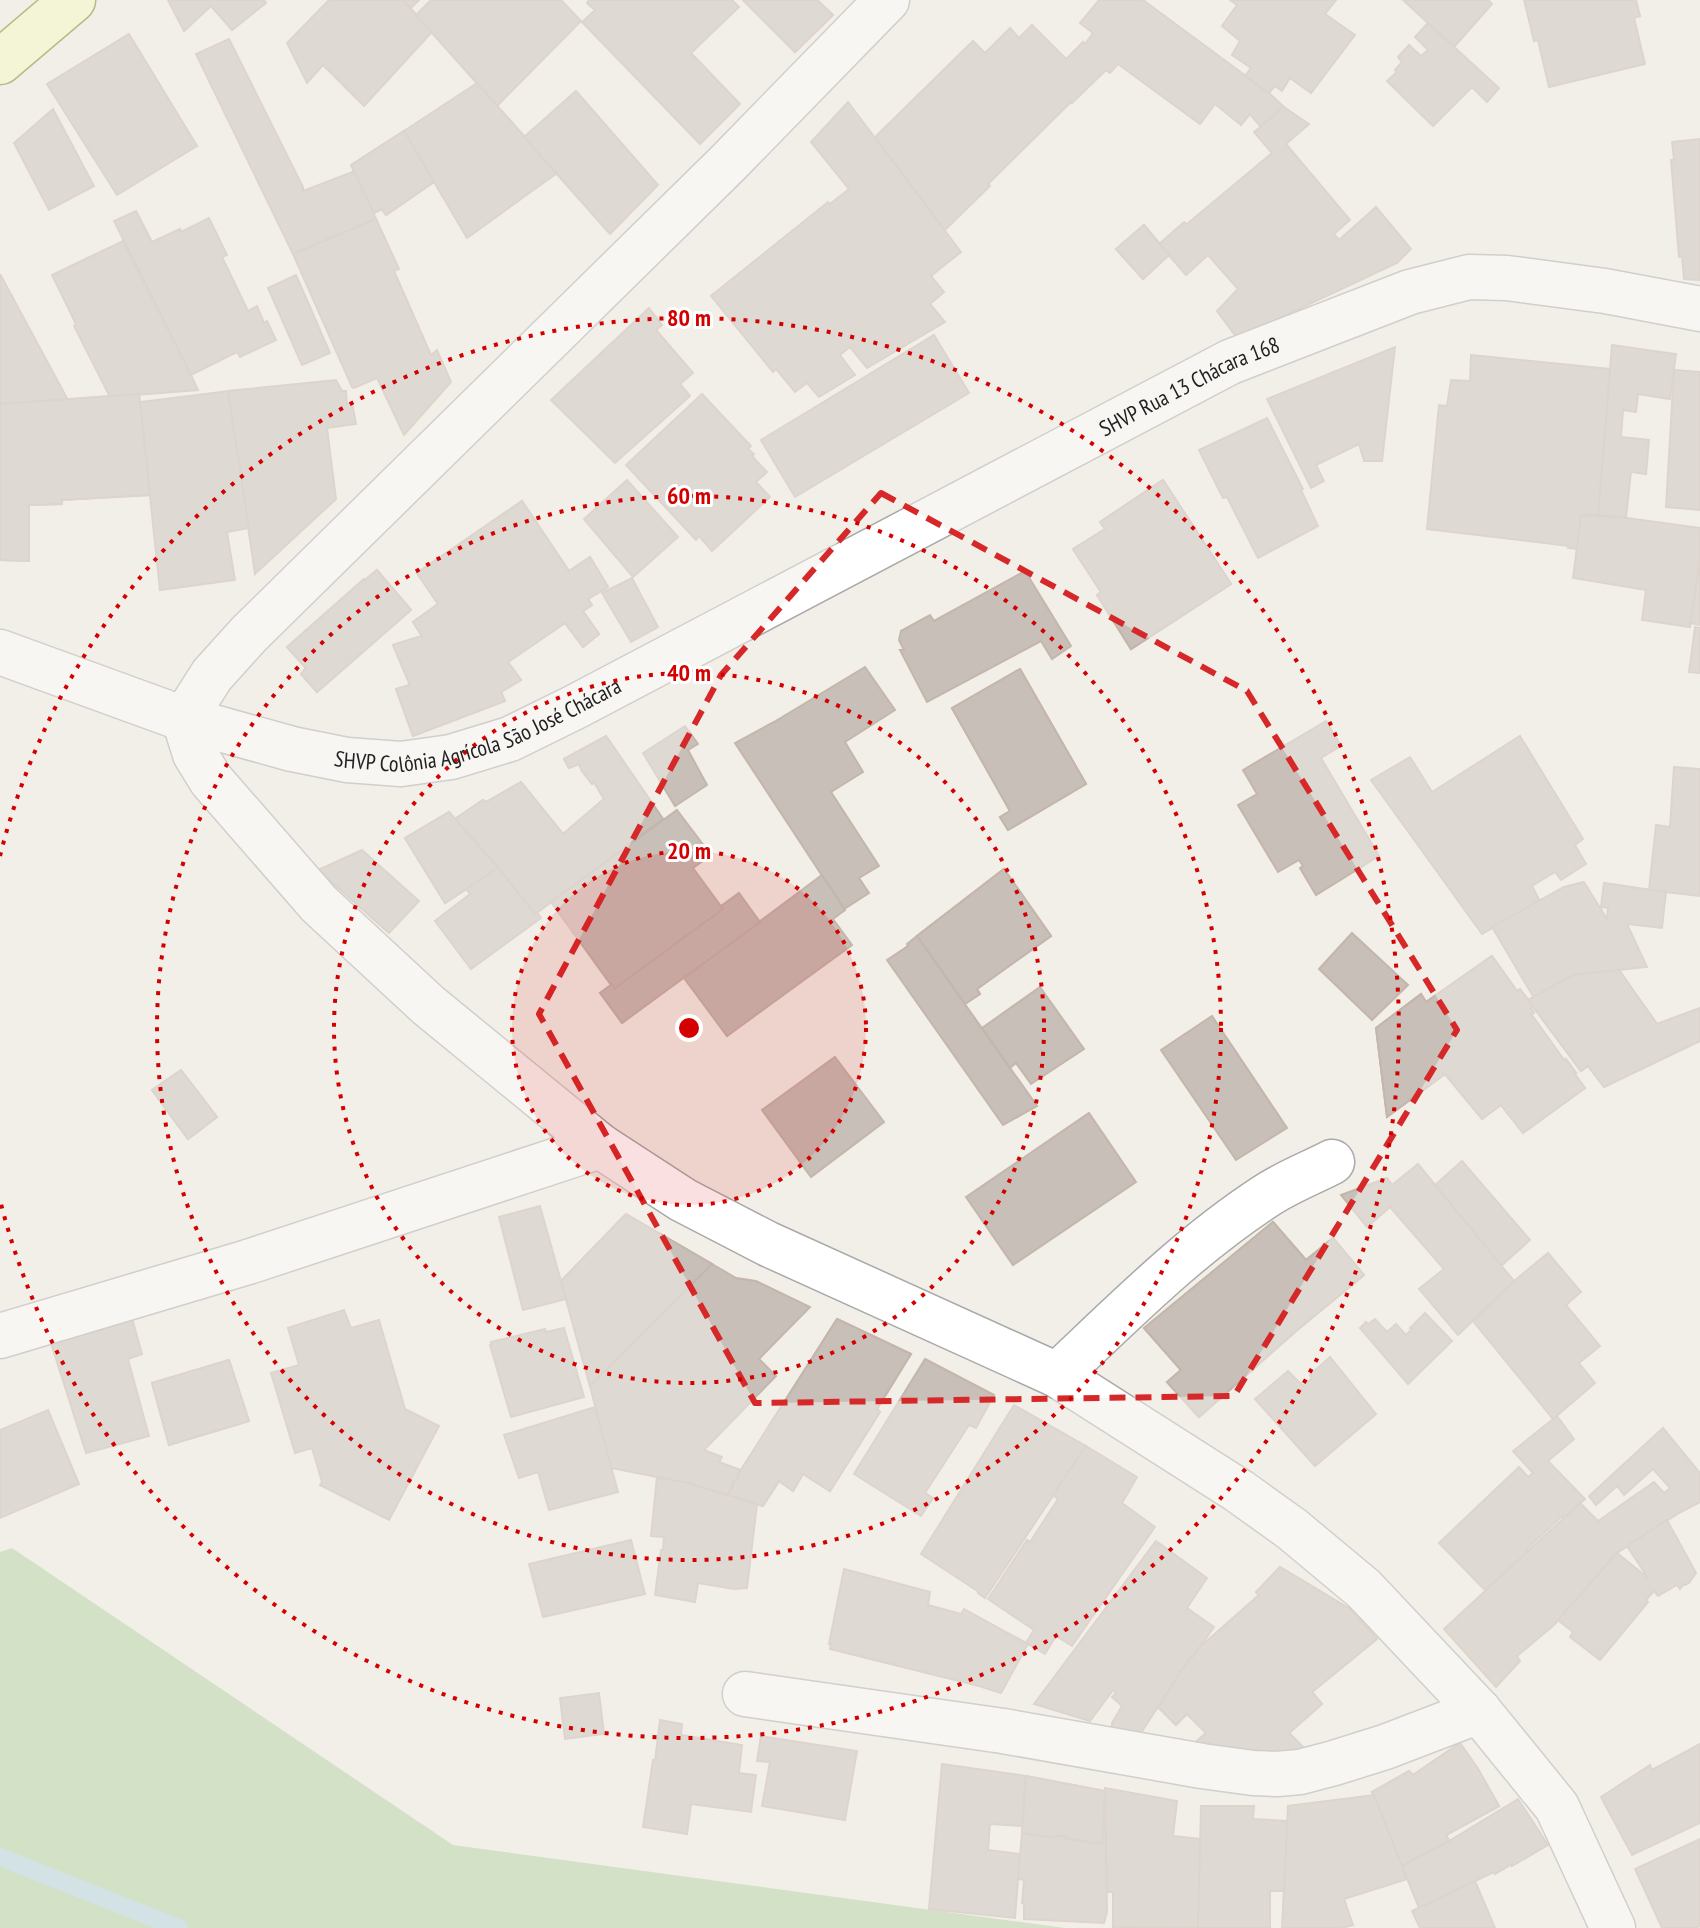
<svg xmlns="http://www.w3.org/2000/svg" width="1700" height="1928" viewBox="0 0 1700 1928" font-family="'PT Sans Narrow',sans-serif">
  <style>
    .forest { fill: #add19e }
    .lines { fill: none; stroke-linecap: round; stroke-linejoin: round }
    .stream { stroke: #aad3df; stroke-width: 18 }
    .building { fill: #c7bfb8; stroke: #c4b6ab; stroke-width: 2 }
    .street-casing { stroke: #a9a9a9; stroke-width: 47 }
    .secondary-casing { stroke: #707d05; stroke-width: 47 }
    .street { stroke: #fff; stroke-width: 44 }
    .secondary { stroke: #f7fabf; stroke-width: 44 }
    .marked { fill: none; stroke: #d62828; stroke-width: 6; stroke-dasharray: 16 10; stroke-linejoin: round }
    .ring { fill: none; stroke: #d40000; stroke-width: 4; stroke-dasharray: 4 8 }
    .labels { text-anchor: middle; dominant-baseline: central; stroke-width: 6; stroke-linejoin: round; paint-order: stroke }
    .street-label { font-size: 22px; fill: #222; stroke: #fff }
    .centre { fill: #d40000; stroke: #fff; stroke-width: 4 }
    .ring-label { font-size: 24px; text-anchor: middle; font-weight: bold; fill: #d40000; stroke: #fff; stroke-width: 6; stroke-linejoin: round; paint-order: stroke }
  </style>
  <rect width="100%" height="100%" fill="#f2efe9"/>
  <polygon class="forest" points="12,1548 453,1845 1065,1928 0,1928 0,1552"/>
  <g class="lines">
    <polyline class="stream" points="0,1857 179,1928"/>
  </g>
  <g class="building">
    <polygon points="168,0 264,0 266,3 232,30 211,6 184,31"/>
    <polygon points="329,0 403,0 432,32 364,106 323,65 307,83 287,43"/>
    <polygon points="403,0 419,0 411,8"/>
    <polygon points="431,0 561,0 581,21 497,106 416,15"/>
    <polygon points="589,0 732,0 739,7 691,53 740,104 700,144 582,22 595,10 587,3"/>
    <polygon points="743,0 817,0 833,15 795,52"/>
    <polygon points="743,0 817,0 833,15 795,52"/>
    <polygon points="1099,0 1143,0 1269,93 1284,107 1261,127 1250,114 1241,125 1215,104 1200,124 1118,64 1110,73 1106,70 1072,103 1071,102 988,184 990,186 945,230 875,137 973,41 985,53 1010,28 1019,38 1032,25 1066,59 1083,42 1085,44 1093,33 1080,23"/>
    <polygon points="1230,0 1336,0 1325,14 1355,35 1311,93 1290,78 1282,91 1275,86 1269,93 1245,76 1251,68 1232,55 1240,41 1222,26 1237,5"/>
    <polygon points="1403,0 1488,0 1492,4 1454,47"/>
    <polygon points="1524,0 1636,0 1640,16 1634,18 1645,64 1549,87 1538,40 1534,41"/>
    <polygon points="1428,23 1499,88 1487,102 1472,87 1433,126 1387,81 1397,72 1395,70 1402,62 1398,57 1409,45 1421,56 1428,50 1415,37"/>
    <polygon points="129,34 197,146 117,195 47,84"/>
    <polygon points="229,39 303,187 303,191 355,171 376,219 293,254 196,54"/>
    <polygon points="477,83 557,173 467,238 404,131"/>
    <polygon points="576,91 658,185 610,234 524,137"/>
    <polygon points="848,102 961,252 931,276 944,292 930,304 945,322 867,368 850,347 840,355 855,375 819,397 807,383 795,392 776,369 773,372 711,296 828,202 830,204 849,189 811,142"/>
    <polygon points="1284,107 1309,124 1286,144 1350,220 1334,234 1339,240 1376,207 1411,249 1397,263 1237,338 1217,311 1238,289 1208,255 1186,275 1159,244 1184,222 1187,224 1272,153 1254,132"/>
    <polygon points="53,109 94,186 49,210 14,143"/>
    <polygon points="404,131 434,182 386,215 382,209 374,213 351,165"/>
    <polygon points="404,131 434,182 386,215 382,209 374,213 351,165"/>
    <polygon points="1700,139 1700,280 1684,279 1682,256 1679,257 1671,160 1674,160 1672,142"/>
    <polygon points="136,211 152,242 180,229 181,232 209,218 227,255 222,257 248,311 257,306 264,323 267,321 276,340 240,357 237,352 191,375 114,221"/>
    <polygon points="376,219 399,269 394,271 431,355 437,350 451,382 404,435 377,378 354,388 352,387 293,254"/>
    <polygon points="1144,225 1169,255 1143,279 1116,249"/>
    <polygon points="1144,225 1169,255 1143,279 1116,249"/>
    <polygon points="123,241 191,375 198,390 110,397 74,326 76,324 52,275"/>
    <polygon points="0,274 68,400 0,404"/>
    <polygon points="296,275 330,353 302,365 268,288"/>
    <polygon points="649,308 662,325 656,330 693,373 680,384 690,396 615,463 551,400"/>
    <polygon points="934,335 969,393 795,497 761,440"/>
    <polygon points="1612,345 1676,354 1670,399 1638,394 1636,412 1623,410 1621,437 1649,440 1646,474 1631,472 1626,518 1598,515"/>
    <polygon points="1395,347 1382,461 1364,461 1359,444 1316,465 1324,481 1311,488 1267,399"/>
    <polygon points="1471,355 1610,369 1598,515 1581,515 1577,549 1568,548 1569,546 1427,529 1439,405 1447,406 1451,380 1470,381"/>
    <polygon points="1674,370 1700,372 1700,510 1666,507"/>
    <polygon points="336,380 342,391 346,391 347,404 352,403 356,424 327,428 336,499 255,574 228,391"/>
    <polygon points="228,391 249,528 227,532 235,580 160,590 140,402"/>
    <polygon points="139,394 150,495 62,500 62,504 29,505 29,561 0,560 0,404"/>
    <polygon points="139,394 150,495 62,500 62,504 29,505 29,561 0,560 0,404"/>
    <polygon points="702,394 751,446 748,449 754,454 752,456 767,472 756,482 770,497 712,551 699,536 696,540 626,465"/>
    <polygon points="1267,418 1303,489 1301,490 1318,526 1258,558 1227,497 1223,498 1199,450"/>
    <polygon points="627,480 678,537 633,577 584,519"/>
    <polygon points="1163,480 1231,584 1131,649 1097,595 1101,592 1073,549 1105,529 1100,522"/>
    <polygon points="1163,480 1231,584 1131,649 1097,595 1101,592 1073,549 1105,529 1100,522"/>
    <polygon points="522,501 569,571 590,557 608,587 588,599 592,605 583,611 599,634 583,647 565,623 508,662 521,680 501,692 505,701 413,736 396,689 410,685 393,645 422,636 413,622 438,604 417,573"/>
    <polygon points="522,501 569,571 590,557 608,587 588,599 592,605 583,611 599,634 583,647 565,623 508,662 521,680 501,692 505,701 413,736 396,689 410,685 393,645 422,636 413,622 438,604 417,573"/>
    <polygon points="1581,515 1627,518 1700,528 1700,562 1690,627 1642,620 1646,590 1573,578"/>
    <polygon points="1700,562 1700,625 1690,623"/>
    <polygon points="377,570 411,610 317,692 301,674 306,668 287,647 364,579 365,580"/>
    <polygon points="377,570 411,610 317,692 301,674 306,668 287,647 364,579 365,580"/>
    <polygon points="1025,571 1071,646 1052,659 1041,641 927,702 900,650 904,650 899,640 901,631 930,615 934,621"/>
    <polygon points="632,578 658,627 631,642 602,593"/>
    <polygon points="1695,627 1700,628 1700,673 1689,672"/>
    <polygon points="865,667 895,710 845,742 863,772 831,792 879,866 859,878 869,893 844,909 735,743 774,722"/>
    <polygon points="1020,669 1086,784 1008,830 1000,817 1010,811 952,708"/>
    <polygon points="1020,669 1086,784 1008,830 1000,817 1010,811 952,708"/>
    <polygon points="1326,721 1341,746 1321,758 1379,856 1316,895 1300,868 1303,866 1299,860 1278,872 1238,805 1257,794 1243,770"/>
    <polygon points="685,726 698,744 688,750 707,785 675,806 643,753"/>
    <polygon points="606,736 663,819 535,914 496,865 455,819 483,800 486,802 521,782 563,834 604,799 594,782 592,784 582,771 579,764 569,768 564,759"/>
    <polygon points="606,736 663,819 535,914 496,865 455,819 483,800 486,802 521,782 563,834 604,799 594,782 592,784 582,771 579,764 569,768 564,759"/>
    <polygon points="1520,736 1583,839 1575,845 1586,864 1561,880 1555,872 1532,886 1540,901 1482,934 1371,780 1410,757 1432,792"/>
    <polygon points="1674,767 1700,769 1700,896 1649,890 1656,825 1670,827"/>
    <polygon points="677,810 711,855 693,868 723,909 614,989 551,902"/>
    <polygon points="449,812 498,868 445,903 405,838"/>
    <polygon points="449,812 498,868 445,903 405,838"/>
    <polygon points="362,850 419,901 389,933 318,870"/>
    <polygon points="498,868 535,914 537,912 541,918 471,969 435,921 470,894 466,889"/>
    <polygon points="1004,869 1051,936 977,989 980,994 965,1004 917,936"/>
    <polygon points="1004,869 1051,936 977,989 980,994 965,1004 917,936"/>
    <polygon points="822,875 845,910 833,919 852,945 727,1036 684,978"/>
    <polygon points="1584,882 1607,919 1608,908 1601,907 1604,883 1666,892 1662,928 1627,924 1647,967 1573,975 1534,998 1492,927 1564,887"/>
    <polygon points="739,893 760,922 622,1023 600,993 612,984 614,989 723,909 721,906"/>
    <polygon points="1352,933 1408,985 1372,1020 1319,969"/>
    <polygon points="917,936 957,993 1037,1106 1003,1125 887,960 908,946 907,944"/>
    <polygon points="1492,956 1517,991 1520,989 1530,1002 1533,1006 1531,1008 1534,1013 1531,1014 1564,1060 1566,1059 1576,1073 1574,1073 1585,1088 1523,1133 1501,1105 1482,1119 1445,1074 1387,1117 1376,1028 1421,994 1426,1002"/>
    <polygon points="1492,956 1517,991 1520,989 1530,1002 1533,1006 1531,1008 1534,1013 1531,1014 1564,1060 1566,1059 1576,1073 1574,1073 1585,1088 1523,1133 1501,1105 1482,1119 1445,1074 1387,1117 1376,1028 1421,994 1426,1002"/>
    <polygon points="1619,970 1657,1024 1700,1008 1700,1041 1604,1087 1588,1066 1581,1071 1528,1000 1573,975"/>
    <polygon points="1619,970 1657,1024 1700,1008 1700,1041 1604,1087 1588,1066 1581,1071 1528,1000 1573,975"/>
    <polygon points="1040,987 1084,1049 1031,1084 1016,1063 1010,1068 982,1028"/>
    <polygon points="1212,1016 1287,1128 1236,1160 1161,1050"/>
    <polygon points="835,1057 884,1122 811,1177 762,1110"/>
    <polygon points="181,1070 217,1117 188,1139 152,1090"/>
    <polygon points="181,1070 217,1117 188,1139 152,1090"/>
    <polygon points="1089,1113 1136,1182 1013,1265 966,1197"/>
    <polygon points="1462,1161 1530,1240 1501,1266 1435,1185"/>
    <polygon points="1418,1164 1514,1281 1458,1335 1419,1289 1444,1269 1390,1207 1367,1227 1341,1195 1387,1178 1392,1185"/>
    <polygon points="540,1206 566,1299 523,1310 499,1217"/>
    <polygon points="626,1214 712,1264 590,1386 561,1281"/>
    <polygon points="626,1214 712,1264 590,1386 561,1281"/>
    <polygon points="1273,1222 1306,1260 1333,1238 1364,1275 1295,1332 1199,1417 1167,1382 1181,1370 1144,1328"/>
    <polygon points="1273,1222 1306,1260 1333,1238 1364,1275 1295,1332 1199,1417 1167,1382 1181,1370 1144,1328"/>
    <polygon points="1548,1253 1581,1292 1566,1305 1600,1346 1579,1363 1595,1383 1553,1419 1473,1321 1514,1281"/>
    <polygon points="712,1264 736,1278 756,1281 810,1307 759,1359 776,1376 704,1450 722,1457 719,1462 741,1470 736,1481 733,1480 732,1488 729,1493 725,1494 687,1483 611,1468 590,1386"/>
    <polygon points="344,1310 351,1328 379,1320 405,1409 439,1426 389,1520 320,1485 322,1482 312,1448 295,1453 271,1373 299,1365 288,1328"/>
    <polygon points="1425,1313 1452,1341 1408,1384 1360,1328 1366,1322 1368,1324 1375,1319 1387,1332 1396,1324 1406,1335 1412,1329 1410,1328"/>
    <polygon points="132,1318 142,1354 128,1359 149,1436 86,1453 50,1340"/>
    <polygon points="837,1319 911,1354 877,1409 880,1412 830,1491 803,1474 793,1491 779,1481 763,1506 725,1494 729,1493 732,1488 734,1481 736,1481 741,1470"/>
    <polygon points="837,1319 911,1354 877,1409 880,1412 830,1491 803,1474 793,1491 779,1481 763,1506 725,1494 729,1493 732,1488 734,1481 736,1481 741,1470"/>
    <polygon points="564,1328 584,1397 511,1417 490,1345 492,1344 491,1342 545,1329 546,1332"/>
    <polygon points="1330,1357 1376,1414 1315,1466 1255,1399 1288,1371 1303,1386 1312,1378 1310,1375"/>
    <polygon points="925,1359 994,1395 976,1428 969,1425 925,1493 933,1498 921,1516 854,1474"/>
    <polygon points="229,1360 249,1421 169,1445 152,1383"/>
    <polygon points="229,1360 249,1421 169,1445 152,1383"/>
    <polygon points="1014,1405 1086,1446 985,1598 978,1593 979,1592 921,1554"/>
    <polygon points="595,1407 618,1492 549,1510 538,1472 519,1478 504,1435"/>
    <polygon points="48,1410 79,1484 0,1518 0,1430"/>
    <polygon points="1557,1416 1574,1439 1548,1461 1585,1499 1564,1519 1562,1516 1526,1550 1528,1552 1485,1590 1439,1543 1519,1467 1528,1477 1533,1473 1513,1451"/>
    <polygon points="1663,1428 1700,1473 1700,1502 1679,1513 1614,1555 1606,1567 1554,1625 1517,1656 1520,1661 1496,1687 1444,1629 1580,1503 1598,1521 1654,1482 1664,1493 1670,1488 1653,1469 1624,1495 1617,1486 1596,1505 1589,1496"/>
    <polygon points="1086,1446 1137,1477 1122,1503 1155,1527 1072,1646 1056,1636 1045,1654 1026,1643 1034,1630 988,1599 1027,1540 1030,1542 1058,1499 1053,1495"/>
    <polygon points="657,1477 687,1483 757,1504 747,1588 734,1589 698,1583 695,1602 655,1595 661,1550 663,1550 664,1537 651,1536"/>
    <polygon points="1667,1520 1696,1573 1689,1583 1685,1585 1684,1584 1680,1589 1677,1585 1658,1596 1654,1591 1646,1600 1648,1602 1600,1660 1570,1637 1573,1632 1558,1620 1617,1553 1648,1578 1627,1546"/>
    <polygon points="631,1540 645,1594 543,1617 529,1564"/>
    <polygon points="1156,1541 1207,1578 1187,1608 1214,1627 1192,1658 1191,1656 1141,1733 1112,1727 1112,1723 1122,1706 1112,1697 1116,1693 1113,1690 1090,1721 1034,1704"/>
    <polygon points="1280,1567 1350,1609 1377,1639 1312,1692 1322,1704 1289,1733 1303,1747 1286,1760 1191,1746 1206,1733 1187,1714 1176,1725 1158,1707 1191,1656 1192,1658 1198,1649 1259,1595 1256,1592"/>
    <polygon points="1280,1567 1350,1609 1377,1639 1312,1692 1322,1704 1289,1733 1303,1747 1286,1760 1191,1746 1206,1733 1187,1714 1176,1725 1158,1707 1191,1656 1192,1658 1198,1649 1259,1595 1256,1592"/>
    <polygon points="844,1569 930,1592 928,1605 961,1614 964,1609 1028,1644 1001,1693 979,1686 830,1649 831,1644 829,1644"/>
    <polygon points="599,1693 604,1734 565,1739 560,1698"/>
    <polygon points="660,1720 682,1724 681,1735 742,1745 739,1773 756,1775 751,1812 691,1804 687,1834 643,1827 653,1760 655,1761"/>
    <polygon points="761,1736 857,1751 845,1820 762,1806 770,1762 757,1761"/>
    <polygon points="1460,1743 1478,1769 1499,1806 1446,1835 1449,1841 1402,1866 1372,1792 1409,1771 1413,1775"/>
    <polygon points="1460,1743 1478,1769 1499,1806 1446,1835 1449,1841 1402,1866 1372,1792 1409,1771 1413,1775"/>
    <polygon points="1700,1744 1700,1823 1632,1855 1601,1797 1650,1765 1652,1770"/>
    <polygon points="942,1764 1026,1776 1022,1826 990,1824 988,1850 1020,1854 1015,1918 929,1909"/>
    <polygon points="1026,1776 1105,1791 1102,1844 1066,1839 1067,1837 1056,1835 1056,1837 1047,1837 1022,1833"/>
    <polygon points="1026,1776 1105,1791 1102,1844 1066,1839 1067,1837 1056,1835 1056,1837 1047,1837 1022,1833"/>
    <polygon points="1105,1788 1177,1801 1173,1836 1200,1839 1198,1928 1113,1927 1113,1892 1107,1892"/>
    <polygon points="1374,1795 1407,1879 1344,1899 1353,1925 1342,1928 1282,1928 1288,1806"/>
    <polygon points="1518,1799 1548,1845 1512,1866 1512,1864 1495,1874 1494,1872 1419,1908 1402,1866 1449,1841"/>
    <polygon points="1105,1802 1107,1912 1104,1923 1024,1919 1024,1902 1022,1903 1024,1880 1018,1879 1022,1833 1047,1837 1056,1837 1056,1835 1067,1837 1066,1839 1102,1844"/>
    <polygon points="1201,1806 1254,1806 1253,1819 1287,1821 1284,1891 1270,1891 1270,1928 1198,1928"/>
    <polygon points="1700,1839 1700,1926 1696,1928 1662,1928 1635,1869"/>
    <polygon points="1475,1881 1495,1928 1420,1928 1412,1911"/>
  </g>
  <g class="lines">
    <g class="street-casing">
      <g id="street">
        <polyline points="887,0 727,164 249,634 212,675 184,719 195,754 211,780 319,904 428,1005 600,1146 683,1200 768,1244 1057,1375 1239,1491 1292,1529 1364,1589 1479,1711 1557,1807 1613,1928"/>
        <path id="s1" d="M0,652L184,719L292,749L347,760L401,764L451,757L510,739L575,707L1230,362L1410,292L1469,277L1507,278L1605,291L1700,309"/>
        <polyline points="0,1336 248,1262 600,1146"/>
        <path d="M1057,1375C1124,1312 1189,1246 1266,1196C1287,1182 1311,1173 1332,1162"/>
        <polyline points="745,1694 1003,1731 1202,1766 1253,1773 1277,1774 1300,1772 1334,1763 1385,1747 1479,1711"/>
      </g>
    </g>
    <g class="secondary-casing">
      <polyline id="secondary" points="0,62 73,0"/>
    </g>
    <use href="#street" class="street"/>
    <use href="#secondary" class="secondary"/>
  </g>
  <path d="M0 0H1700V1928H0ZM881,493L1247,691L1457,1030L1234,1396L755,1403L539,1014L721,675Z" fill="#f2efe9" fill-opacity=".55" fill-rule="evenodd"/>
  <path class="marked" d="M881,493L1247,691L1457,1030L1234,1396L755,1403L539,1014L721,675Z"/>
  <circle cx="689" cy="1028" r="177" fill="#d40000" fill-opacity=".12"/>
  <g class="ring">
    <circle cx="689" cy="1028" r="177"/>
    <circle cx="689" cy="1028" r="355"/>
    <circle cx="689" cy="1028" r="532"/>
    <path d="M0 856A710 710 0 1 1 0 1200"/>
  </g>
  <g class="labels">
    <g class="street-label">
      <text stroke="none"><textPath href="#s1" startOffset="1296">SHVP Rua 13 Chácara 168</textPath></text>
      <text stroke="none"><textPath href="#s1" startOffset="502">SHVP Colônia Agrícola São José Chácara</textPath></text>
    </g>
  </g>
  <circle cx="689" cy="1028" r="12" class="centre"/>
  <g class="ring-label">
    <text x="689" y="326">80 m</text>
    <text x="689" y="504">60 m</text>
    <text x="689" y="681">40 m</text>
    <text x="689" y="859">20 m</text>
  </g>
</svg>
